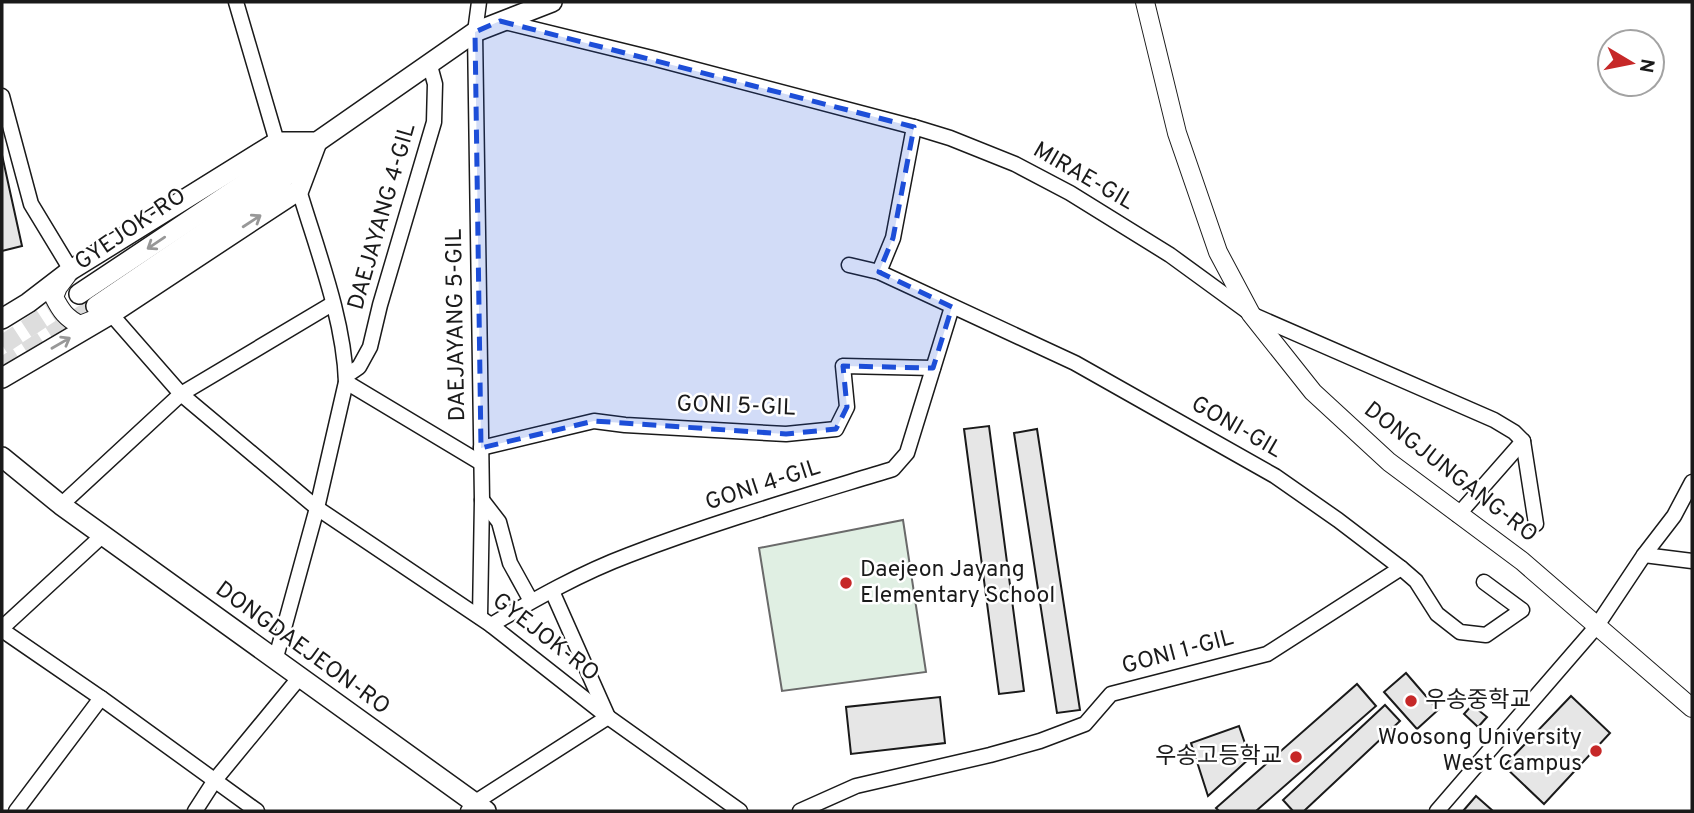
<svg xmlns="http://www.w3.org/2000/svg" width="1694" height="813" viewBox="0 0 1694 813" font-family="Overpass,'Noto Sans KR',sans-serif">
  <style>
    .green { fill: #e0efe3; stroke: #6a6a6a; stroke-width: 2 }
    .building { fill: #e6e6e6; stroke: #1a1a1a; stroke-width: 2 }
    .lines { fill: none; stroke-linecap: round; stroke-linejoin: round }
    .secondary-tunnel { stroke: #ddd; stroke-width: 19; stroke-dasharray: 19 10; stroke-linecap: butt }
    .minor-casing { stroke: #1a1a1a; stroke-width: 17 }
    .tertiary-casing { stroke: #1a1a1a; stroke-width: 20 }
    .secondary-casing { stroke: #1a1a1a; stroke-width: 22 }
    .minor { stroke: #fff; stroke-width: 14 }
    .tertiary { stroke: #fff; stroke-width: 18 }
    .secondary { stroke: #fff; stroke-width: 19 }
    .oneway { stroke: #989898 }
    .marked { fill: #1d4ed8; fill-opacity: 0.2; stroke: #1d4ed8; stroke-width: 5; stroke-dasharray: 14 9; stroke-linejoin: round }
    .poi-dot { fill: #c62828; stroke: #fff; stroke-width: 2.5 }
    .labels { text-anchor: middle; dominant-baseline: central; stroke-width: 5; stroke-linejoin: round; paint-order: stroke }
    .street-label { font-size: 23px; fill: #1a1a1a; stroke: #fff }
    .poi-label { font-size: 23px; fill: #1a1a1a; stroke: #fff; text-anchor: start }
  </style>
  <rect width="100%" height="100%" fill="#fff"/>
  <polygon class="green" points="903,520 926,672 782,691 759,548"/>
  <g class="building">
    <polygon points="2,155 22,246 2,251"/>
    <polygon points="989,426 1024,691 999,694 964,429"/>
    <polygon points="1037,429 1080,710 1057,713 1014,433"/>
    <polygon points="1406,673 1438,710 1417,729 1384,692"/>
    <polygon points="1357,684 1376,706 1256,811 1219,811 1216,808"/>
    <polygon points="1571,696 1610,733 1544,804 1504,766"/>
    <polygon points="940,697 945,743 851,754 846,707"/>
    <polygon points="1385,705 1400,721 1304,811 1293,811 1283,800"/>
    <polygon points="1472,705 1487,717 1478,727 1464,714"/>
    <polygon points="1239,726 1250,758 1208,796 1191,743"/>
    <polygon points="1476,796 1493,811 1463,811"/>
  </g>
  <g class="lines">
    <g class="secondary-tunnel">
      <polyline points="2,345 79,294"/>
      <polyline points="2,367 96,306"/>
    </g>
    <g class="minor-casing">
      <g id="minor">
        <polyline points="236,2 277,142"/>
        <polyline points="479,2 475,32 482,500 480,617"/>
        <polyline points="501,21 652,58 914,127 950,138 1015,164 1070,193 1170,255 1251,314 1494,420 1514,432 1523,441 1536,524"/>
        <polyline points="2,96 31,204 71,270"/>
        <polyline points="849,265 879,272 1075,363 1275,476 1338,520 1401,568 1416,581 1437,614 1460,632 1486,635 1522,610 1484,582"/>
        <polyline points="879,272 893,238 914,127"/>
        <polyline points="111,314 181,394 317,508 491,625 608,717 740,811"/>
        <polyline points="346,376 359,367 370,347 380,305 434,122 435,84 429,62"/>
        <polyline points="346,382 481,463"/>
        <polyline points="481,448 594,421 625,425 786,434 836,429 847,407 843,366 933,368"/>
        <polyline points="482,500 499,522 510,563 531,601"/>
        <polyline points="61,505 181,394 332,304"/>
        <polyline points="1458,515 1523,441"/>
        <polyline points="1644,555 1692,561"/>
        <path d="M491,625C535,599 581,573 629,555C715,522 805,496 893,469L907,453L952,307"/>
        <polyline points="2,628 103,535"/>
        <polyline points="2,630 101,698 257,811"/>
        <path d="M275,661L317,508L346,382C344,319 317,250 299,190"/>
        <polyline points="16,811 101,698"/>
        <polyline points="195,811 215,780 299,678"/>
        <polyline points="468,811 474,803 608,717 552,591"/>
        <polyline points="800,811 856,786 990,755 1040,741 1085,724 1111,694 1267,654 1401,568"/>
        <polyline points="1437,811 1596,627 1644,555 1674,516 1692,482"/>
      </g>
    </g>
    <g class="tertiary-casing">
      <g id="tertiary">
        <polyline points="1145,2 1177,133 1218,252 1251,314 1313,392 1389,462 1522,561 1692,708"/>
        <path d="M67,275L58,287L54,297C61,311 66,318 80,325L98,318"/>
      </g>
    </g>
    <g class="secondary-casing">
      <g id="secondary">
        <polyline points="79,294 274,164 317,142 475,32 552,2"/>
        <polyline points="96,306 283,179 307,153"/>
        <polyline points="2,319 28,303 71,270 277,142 313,142"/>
        <polyline points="2,378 111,314 299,190 317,142"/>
        <polyline points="2,457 61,505 486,811"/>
      </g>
    </g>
    <use href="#minor" class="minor"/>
    <use href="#tertiary" class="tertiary"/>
    <use href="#secondary" class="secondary"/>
  </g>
  <defs><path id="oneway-shaft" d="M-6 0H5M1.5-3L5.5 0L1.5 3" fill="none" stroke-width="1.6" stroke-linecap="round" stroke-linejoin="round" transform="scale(1.75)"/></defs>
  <g class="oneway">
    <use href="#oneway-shaft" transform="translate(252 221) rotate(-33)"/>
    <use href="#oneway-shaft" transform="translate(156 243) rotate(146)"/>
    <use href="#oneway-shaft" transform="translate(61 343) rotate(-30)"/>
  </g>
  <path class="marked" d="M500,21L914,127L893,238L879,272L952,307L933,368L843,366L847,407L836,429L786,434L594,421L481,448L475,32Z"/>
  <g class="poi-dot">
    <circle cx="846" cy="583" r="7"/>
    <circle cx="1411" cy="701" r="7"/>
    <circle cx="1596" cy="751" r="7"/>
    <circle cx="1296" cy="757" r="7"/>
  </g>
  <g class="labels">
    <g class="street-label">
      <text transform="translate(1083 177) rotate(30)">MIRAE-GIL</text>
      <text transform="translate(383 217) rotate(-74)">DAEJAYANG 4-GIL</text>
      <text transform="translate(131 230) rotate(-34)">GYEJOK-RO</text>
      <text transform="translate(457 325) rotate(-91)">DAEJAYANG 5-GIL</text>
      <text transform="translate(736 407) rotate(2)">GONI 5-GIL</text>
      <text transform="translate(1236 428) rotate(30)">GONI-GIL</text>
      <text transform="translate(1450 473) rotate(38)">DONGJUNGANG-RO</text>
      <text transform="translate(763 486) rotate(-18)">GONI 4-GIL</text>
      <text transform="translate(545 638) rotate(38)">GYEJOK-RO</text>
      <text transform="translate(302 649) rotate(36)">DONGDAEJEON-RO</text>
      <text transform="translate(1178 653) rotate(-15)">GONI 1-GIL</text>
    </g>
    <g class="poi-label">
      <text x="860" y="570">Daejeon Jayang<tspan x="860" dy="26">Elementary School</tspan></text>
      <text x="1425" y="701">우송중학교</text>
      <text x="1582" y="738" text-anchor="end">Woosong University<tspan x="1582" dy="26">West Campus</tspan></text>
      <text x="1282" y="757" text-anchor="end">우송고등학교</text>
    </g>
  </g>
  <rect width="1694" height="813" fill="none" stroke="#1a1a1a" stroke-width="7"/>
  <g transform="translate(1631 63) rotate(100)"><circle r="33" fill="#ffffff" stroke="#a3a3a3" stroke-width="2"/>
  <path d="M0-5L12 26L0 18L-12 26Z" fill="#c62828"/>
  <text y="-10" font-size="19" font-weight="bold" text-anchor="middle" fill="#1a1a1a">N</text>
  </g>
</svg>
